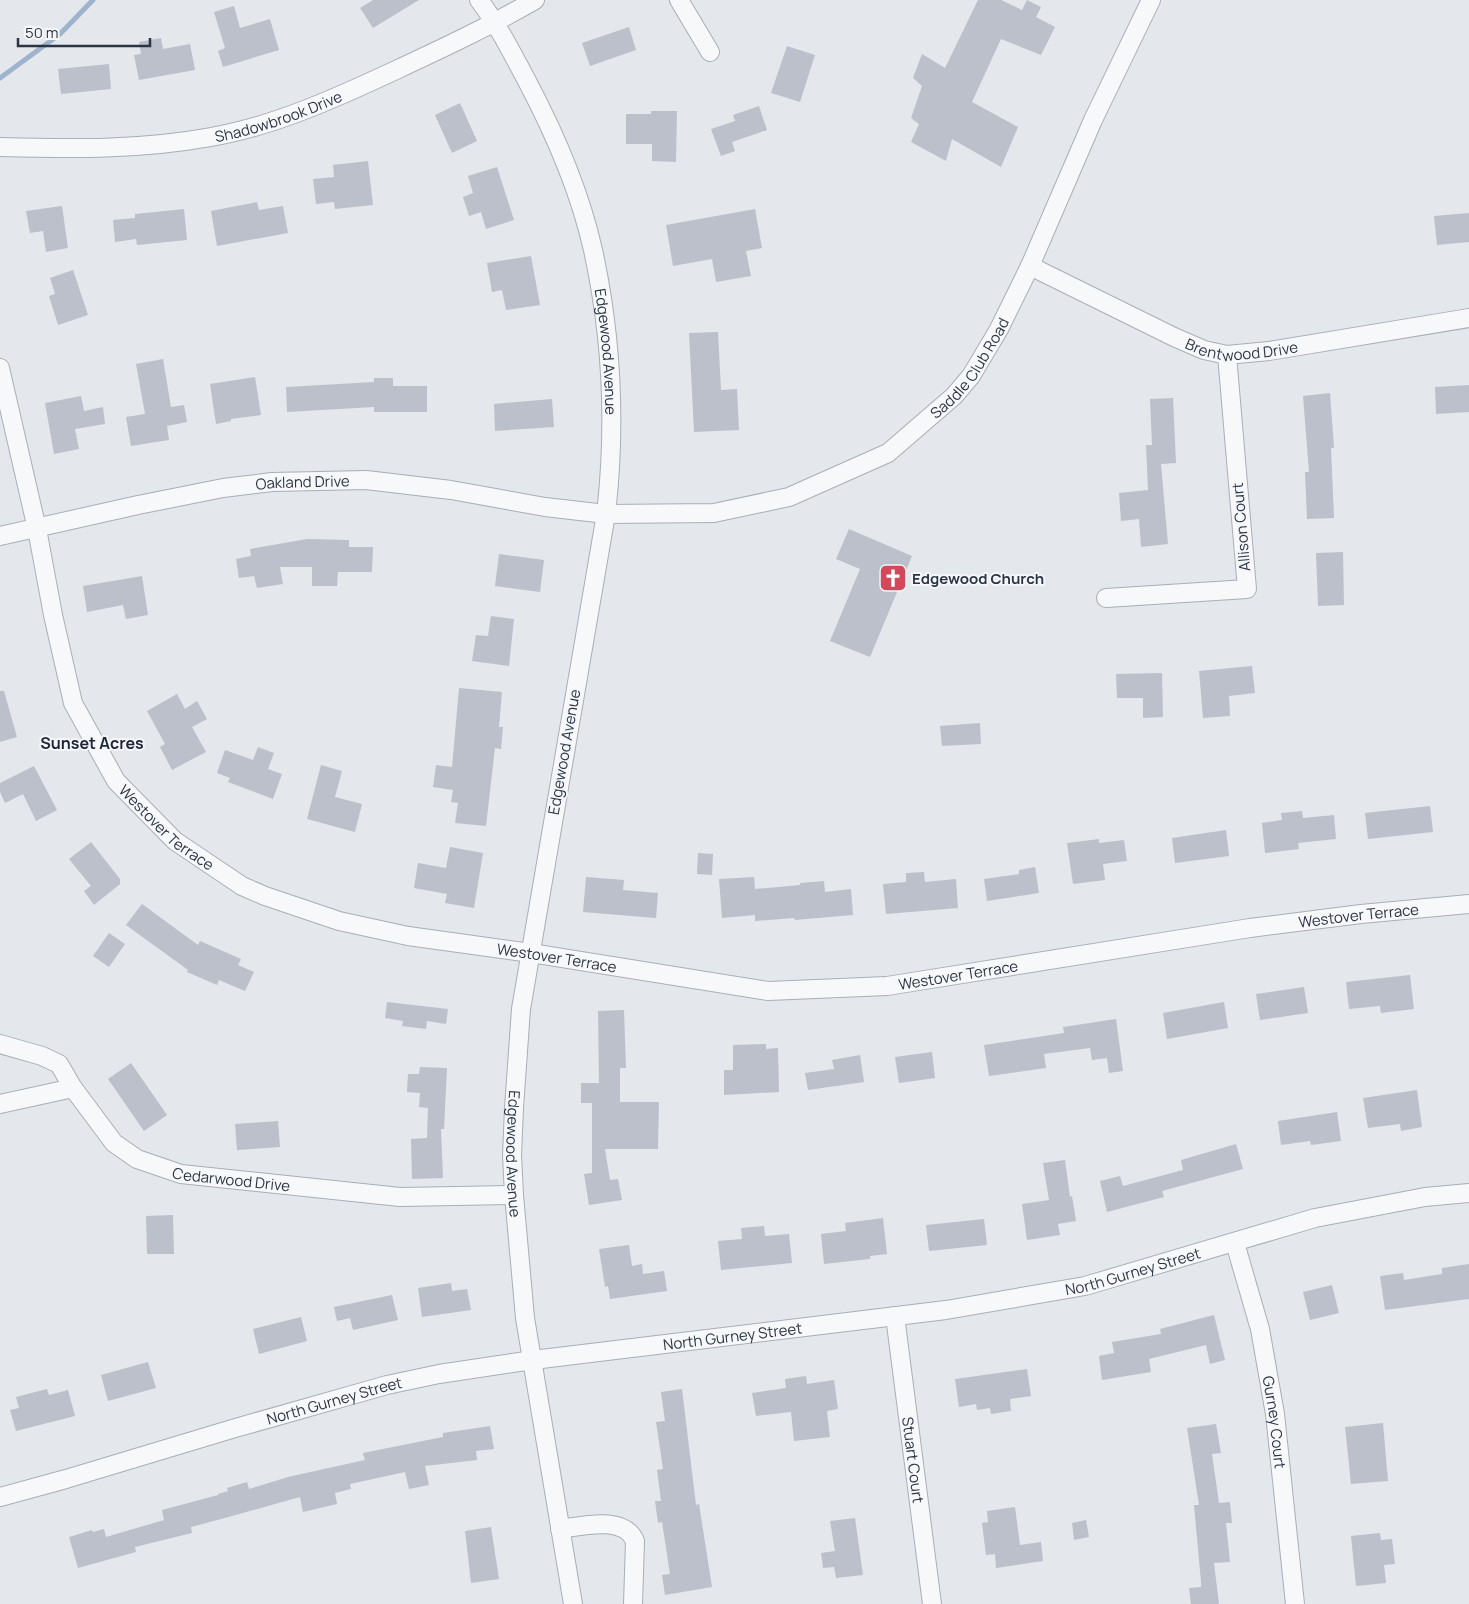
<svg xmlns="http://www.w3.org/2000/svg" width="1469" height="1604" viewBox="0 0 1469 1604" font-family="Manrope,sans-serif">
  <style>
    .lines { fill: none; stroke-linecap: round; stroke-linejoin: round }
    .stream { stroke: #9fb4cc; stroke-width: 5 }
    .building { fill: #bbc0ca }
    .minor-casing { stroke: #a9aeb7; stroke-width: 20 }
    .minor { stroke: #f7f8fa; stroke-width: 18 }
    .labels { text-anchor: middle; dominant-baseline: central; stroke-width: 4; stroke-linejoin: round; paint-order: stroke }
    .street-label { font-size: 15px; fill: #2b3445; stroke: #f4f6f9 }
    .poi-label { font-size: 15px; font-weight: bold; fill: #2b3445; stroke: #f4f6f9; text-anchor: start }
    .neighbourhood-label { font-size: 16px; font-weight: bold; fill: #1d2536; stroke: #f4f6f9 }
  </style>
  <rect width="100%" height="100%" fill="#e4e7ec"/>
  <g class="lines">
    <polyline class="stream" points="0,78 60,34 93,0"/>
  </g>
  <g class="building">
    <polygon points="373,0 419,0 373,28 360,8"/>
    <polygon points="978,0 1001,0 1022,10 1027,0 1041,7 1036,17 1055,27 1041,55 1001,39 972,102 1018,127 1001,167 952,139 946,161 911,142 919,124 911,118 922,86 913,78 922,54 945,68"/>
    <polygon points="234,6 240,28 270,19 279,50 223,67 218,51 225,48 214,12"/>
    <polygon points="629,27 636,50 590,66 582,43"/>
    <polygon points="161,38 163,49 190,44 195,70 139,80 134,55 141,54 139,42"/>
    <polygon points="787,46 815,55 800,102 771,93"/>
    <polygon points="109,64 111,89 61,94 58,69"/>
    <polygon points="460,103 477,141 452,153 435,115"/>
    <polygon points="759,106 767,130 732,142 735,151 721,156 711,129 735,121 733,115"/>
    <polygon points="651,111 677,111 676,162 652,161 652,144 626,144 626,114 651,114"/>
    <polygon points="368,161 373,205 335,209 334,202 316,204 313,179 334,177 333,165"/>
    <polygon points="497,167 514,220 486,229 481,212 469,216 463,197 473,193 468,176"/>
    <polygon points="257,202 259,210 283,206 288,233 217,246 211,211"/>
    <polygon points="62,206 68,248 46,252 43,231 30,233 26,211"/>
    <polygon points="184,209 187,240 137,245 136,239 115,242 113,220 135,218 135,214"/>
    <polygon points="755,209 762,248 746,251 751,276 716,282 712,259 673,266 666,225"/>
    <polygon points="1469,213 1469,242 1437,245 1434,216"/>
    <polygon points="531,256 540,305 506,310 502,290 492,292 487,263"/>
    <polygon points="73,270 88,315 58,325 49,296 55,294 50,278"/>
    <polygon points="718,332 721,390 737,389 739,430 694,432 689,333"/>
    <polygon points="163,359 171,407 184,405 187,422 167,426 169,440 131,446 126,417 145,414 136,364"/>
    <polygon points="255,377 261,415 231,419 231,421 216,424 210,384"/>
    <polygon points="374,378 393,378 393,386 427,386 427,412 374,412 374,407 287,412 286,387 374,382"/>
    <polygon points="1469,385 1469,412 1436,414 1435,387"/>
    <polygon points="1330,393 1334,448 1331,448 1334,518 1307,519 1305,472 1309,472 1303,396"/>
    <polygon points="81,396 84,411 103,407 105,424 75,429 79,449 54,454 45,403"/>
    <polygon points="1173,398 1176,463 1161,464 1168,544 1141,547 1139,519 1121,521 1119,493 1148,490 1146,445 1152,445 1150,399"/>
    <polygon points="552,399 554,427 495,431 494,404"/>
    <polygon points="849,529 912,556 870,657 830,641 860,569 836,559"/>
    <polygon points="307,539 349,540 349,547 373,547 372,572 338,572 337,586 312,586 312,567 280,567 283,584 257,588 254,576 239,578 236,559 251,556 250,549"/>
    <polygon points="1343,552 1344,605 1318,606 1316,553"/>
    <polygon points="499,554 544,560 540,592 495,586"/>
    <polygon points="142,576 148,615 126,619 123,605 87,612 83,586"/>
    <polygon points="491,616 514,619 509,666 472,661 476,635 488,636"/>
    <polygon points="1252,666 1255,693 1229,696 1230,716 1203,718 1199,671"/>
    <polygon points="1162,673 1163,717 1143,718 1143,698 1117,698 1116,674"/>
    <polygon points="459,688 502,692 499,727 503,727 501,749 495,748 486,826 455,823 458,803 451,802 453,790 433,787 436,765 452,767"/>
    <polygon points="0,691 4,691 17,737 0,742"/>
    <polygon points="177,694 185,709 197,701 207,719 192,727 206,752 172,770 160,747 165,744 147,711"/>
    <polygon points="980,723 981,744 942,746 940,726"/>
    <polygon points="258,747 274,753 268,769 282,774 273,799 228,782 230,778 217,773 225,750 253,760"/>
    <polygon points="321,765 342,771 335,797 362,804 355,832 307,819"/>
    <polygon points="34,766 57,810 36,821 23,794 5,803 0,792 0,783"/>
    <polygon points="1430,806 1433,832 1368,839 1365,813"/>
    <polygon points="1302,811 1303,818 1334,815 1336,839 1298,843 1299,849 1265,853 1262,823 1282,820 1281,813"/>
    <polygon points="1226,830 1229,856 1175,863 1172,838"/>
    <polygon points="1099,839 1099,843 1124,840 1127,861 1103,864 1105,880 1073,884 1067,843"/>
    <polygon points="91,842 120,879 120,884 94,905 84,891 91,886 69,859"/>
    <polygon points="450,847 483,853 474,908 445,903 447,894 414,888 418,863 446,868"/>
    <polygon points="698,853 713,854 712,875 697,874"/>
    <polygon points="1035,867 1039,893 987,901 984,879 1019,874 1019,870"/>
    <polygon points="924,872 925,882 956,879 958,908 886,914 883,884 906,882 906,873"/>
    <polygon points="586,877 624,880 623,890 658,893 656,918 583,912"/>
    <polygon points="754,877 755,889 800,885 800,883 824,881 825,892 851,889 853,915 795,920 794,918 755,921 755,915 722,918 719,879"/>
    <polygon points="142,904 198,945 200,941 241,959 238,965 254,972 245,991 219,980 217,985 187,972 188,970 126,925"/>
    <polygon points="109,933 125,944 109,967 93,956"/>
    <polygon points="1410,975 1414,1009 1381,1013 1380,1006 1349,1009 1346,982"/>
    <polygon points="1304,987 1308,1013 1260,1020 1256,994"/>
    <polygon points="387,1002 448,1009 446,1024 427,1021 426,1029 402,1026 403,1021 385,1018"/>
    <polygon points="1224,1002 1228,1028 1167,1039 1163,1013"/>
    <polygon points="624,1010 626,1068 620,1068 620,1102 659,1102 658,1149 605,1149 610,1180 618,1179 622,1200 589,1205 584,1174 592,1173 592,1103 581,1103 581,1083 599,1083 598,1011"/>
    <polygon points="1116,1019 1123,1071 1109,1073 1107,1058 1092,1060 1090,1048 1044,1054 1046,1068 989,1076 984,1045 1064,1033 1063,1027"/>
    <polygon points="766,1044 766,1049 778,1048 779,1092 724,1095 724,1070 733,1070 733,1045"/>
    <polygon points="932,1052 935,1078 899,1083 895,1057"/>
    <polygon points="860,1055 864,1082 808,1090 805,1073 834,1069 832,1060"/>
    <polygon points="131,1063 167,1115 144,1131 108,1079"/>
    <polygon points="420,1067 447,1068 444,1129 441,1129 443,1178 412,1179 411,1139 427,1138 428,1108 419,1107 420,1093 407,1092 408,1074 419,1074"/>
    <polygon points="1417,1090 1422,1127 1401,1131 1400,1124 1368,1128 1363,1098"/>
    <polygon points="1337,1112 1341,1141 1311,1145 1310,1141 1281,1145 1278,1121"/>
    <polygon points="278,1121 280,1147 237,1150 235,1124"/>
    <polygon points="1236,1144 1243,1169 1162,1191 1164,1197 1107,1212 1100,1181 1120,1176 1123,1186 1183,1170 1181,1160"/>
    <polygon points="1065,1160 1070,1197 1072,1196 1076,1221 1058,1224 1060,1235 1027,1240 1022,1204 1049,1200 1043,1163"/>
    <polygon points="173,1215 174,1254 147,1254 146,1216"/>
    <polygon points="883,1218 887,1254 870,1256 870,1259 824,1264 821,1234 846,1231 845,1223"/>
    <polygon points="984,1219 987,1245 929,1251 926,1225"/>
    <polygon points="764,1226 765,1236 789,1234 792,1263 721,1270 718,1241 742,1239 741,1228"/>
    <polygon points="629,1245 632,1266 642,1264 643,1274 664,1271 667,1291 610,1299 608,1286 605,1287 599,1249"/>
    <polygon points="1469,1264 1469,1299 1385,1310 1380,1276 1403,1273 1404,1280 1442,1274 1442,1268"/>
    <polygon points="451,1283 452,1291 467,1289 471,1310 422,1317 418,1288"/>
    <polygon points="1332,1285 1339,1313 1310,1320 1303,1292"/>
    <polygon points="392,1295 398,1320 353,1330 350,1318 337,1321 334,1307"/>
    <polygon points="1214,1315 1225,1360 1210,1364 1206,1345 1149,1359 1151,1372 1102,1380 1099,1356 1114,1353 1112,1342 1161,1334 1160,1329"/>
    <polygon points="301,1317 307,1341 259,1354 253,1329"/>
    <polygon points="148,1362 156,1388 108,1401 101,1375"/>
    <polygon points="1027,1369 1031,1396 1010,1399 1011,1411 991,1414 990,1408 977,1410 976,1404 959,1407 955,1379"/>
    <polygon points="806,1376 807,1384 834,1380 838,1409 827,1411 830,1437 794,1441 791,1412 756,1416 752,1393 786,1388 785,1379"/>
    <polygon points="47,1389 49,1395 68,1390 75,1416 16,1431 10,1410 19,1408 16,1397"/>
    <polygon points="682,1389 696,1505 699,1504 712,1587 665,1595 662,1575 670,1574 662,1522 658,1523 655,1501 661,1501 657,1470 663,1469 656,1422 665,1421 661,1392"/>
    <polygon points="1383,1423 1388,1481 1351,1484 1345,1427"/>
    <polygon points="1216,1424 1221,1453 1212,1454 1219,1503 1230,1502 1232,1523 1226,1523 1230,1562 1214,1563 1219,1604 1191,1604 1189,1588 1201,1587 1201,1582 1194,1505 1199,1505 1187,1428"/>
    <polygon points="490,1426 494,1449 476,1451 477,1460 425,1466 429,1485 409,1489 405,1472 350,1484 351,1489 335,1493 337,1504 303,1512 300,1497 225,1518 191,1527 192,1533 135,1547 136,1552 78,1568 69,1537 92,1530 93,1532 104,1529 106,1537 164,1520 162,1510 218,1495 218,1494 228,1491 227,1488 247,1482 249,1489 288,1477 365,1460 363,1453 443,1437 443,1433"/>
    <polygon points="1015,1507 1020,1545 1041,1542 1043,1561 996,1568 995,1554 986,1555 982,1523 988,1522 987,1511"/>
    <polygon points="855,1518 863,1575 836,1578 834,1567 823,1568 821,1553 835,1551 830,1521"/>
    <polygon points="1086,1520 1089,1537 1074,1540 1072,1523"/>
    <polygon points="491,1527 499,1579 471,1583 465,1531"/>
    <polygon points="1380,1533 1381,1540 1392,1539 1395,1564 1384,1565 1386,1583 1356,1586 1351,1536"/>
  </g>
  <g class="lines">
    <g class="minor-casing">
      <g id="minor">
        <path id="s1" d="M479,0C498,25 512,53 527,81C555,134 580,192 593,250C612,337 616,426 606,514L521,1009L514,1108L512,1155L514,1195L525,1318L573,1604"/>
        <polyline points="679,0 710,52"/>
        <path id="s2" d="M0,147C72,149 140,150 211,137C275,126 338,97 396,70C443,48 490,26 535,0"/>
        <path id="s3" d="M1030,266L1174,337L1204,350L1227,355L1269,351L1469,318"/>
        <path id="s4" d="M0,368L37,529L53,615L73,703L116,781L175,841L242,886L265,896L339,921L408,936L531,953L768,991L887,986L1250,928L1361,914L1469,904"/>
        <path id="s5" d="M0,536L138,505L223,488L272,482L366,480L451,490L545,507L606,514L714,513L789,497L888,453L954,396L971,376L999,329L1030,266L1093,120L1151,0"/>
        <polyline points="1106,598 1247,589 1227,355"/>
        <path id="s6" d="M0,1044L42,1056L59,1064L73,1088L114,1143L137,1159L181,1174L400,1197L514,1195"/>
        <polyline points="0,1104 73,1088"/>
        <path id="s7" d="M1235,1243L1260,1329L1275,1414L1295,1604"/>
        <path id="s8" d="M895,1316L932,1604"/>
        <path id="s9" d="M0,1497L66,1479L232,1429L387,1385L439,1374L533,1360L946,1310L1085,1286L1315,1218L1425,1197L1469,1193"/>
        <path d="M560,1529C583,1526 624,1515 635,1541L633,1604"/>
      </g>
    </g>
    <use href="#minor" class="minor"/>
  </g>
  <defs>
    <g id="church-square" transform="scale(1.4375)"><rect x="-9" y="-9" width="18" height="18" rx="4" fill="#d1495b" stroke="#f4f6f9"/><path d="M-1.2-6h2.4v3.5h3.3v2.4h-3.3V6h-2.4V-.1h-3.3v-2.4h3.3Z" fill="#fff"/></g>
  </defs>
  <g fill-rule="evenodd">
    <use href="#church-square" x="893" y="578"/>
  </g>
  <g class="labels">
    <g class="street-label">
      <text stroke="none"><textPath href="#s2" startOffset="282">Shadowbrook Drive</textPath></text>
      <text stroke="none"><textPath href="#s3" startOffset="231">Brentwood Drive</textPath></text>
      <text stroke="none"><textPath href="#s1" startOffset="379">Edgewood Avenue</textPath></text>
      <text stroke="none"><textPath href="#s5" startOffset="1026">Saddle Club Road</textPath></text>
      <text stroke="none"><textPath href="#s5" startOffset="308">Oakland Drive</textPath></text>
      <text transform="translate(1241 527) rotate(-95)">Allison Court</text>
      <text transform="translate(564 752) rotate(-80)">Edgewood Avenue</text>
      <text stroke="none"><textPath href="#s4" startOffset="501">Westover Terrace</textPath></text>
      <text stroke="none"><textPath href="#s4" startOffset="1731">Westover Terrace</textPath></text>
      <text stroke="none"><textPath href="#s4" startOffset="921">Westover Terrace</textPath></text>
      <text stroke="none"><textPath href="#s4" startOffset="1326">Westover Terrace</textPath></text>
      <text stroke="none"><textPath href="#s1" startOffset="1189">Edgewood Avenue</textPath></text>
      <text stroke="none"><textPath href="#s6" startOffset="284">Cedarwood Drive</textPath></text>
      <text stroke="none"><textPath href="#s9" startOffset="1158">North Gurney Street</textPath></text>
      <text stroke="none"><textPath href="#s9" startOffset="752">North Gurney Street</textPath></text>
      <text stroke="none"><textPath href="#s9" startOffset="348">North Gurney Street</textPath></text>
      <text stroke="none"><textPath href="#s7" startOffset="184">Gurney Court</textPath></text>
      <text stroke="none"><textPath href="#s8" startOffset="145">Stuart Court</textPath></text>
    </g>
    <g class="poi-label">
      <text x="912" y="578">Edgewood Church</text>
    </g>
    <g class="neighbourhood-label">
      <text x="92" y="743">Sunset Acres</text>
    </g>
  </g>
  <path d="M18 38v8h132v-8" fill="none" stroke="#2b3445" stroke-width="2.5"/>
  <text x="25" y="38" font-size="15" fill="#2b3445" stroke="#f4f6f9" stroke-width="4" paint-order="stroke">50 m</text>
</svg>
